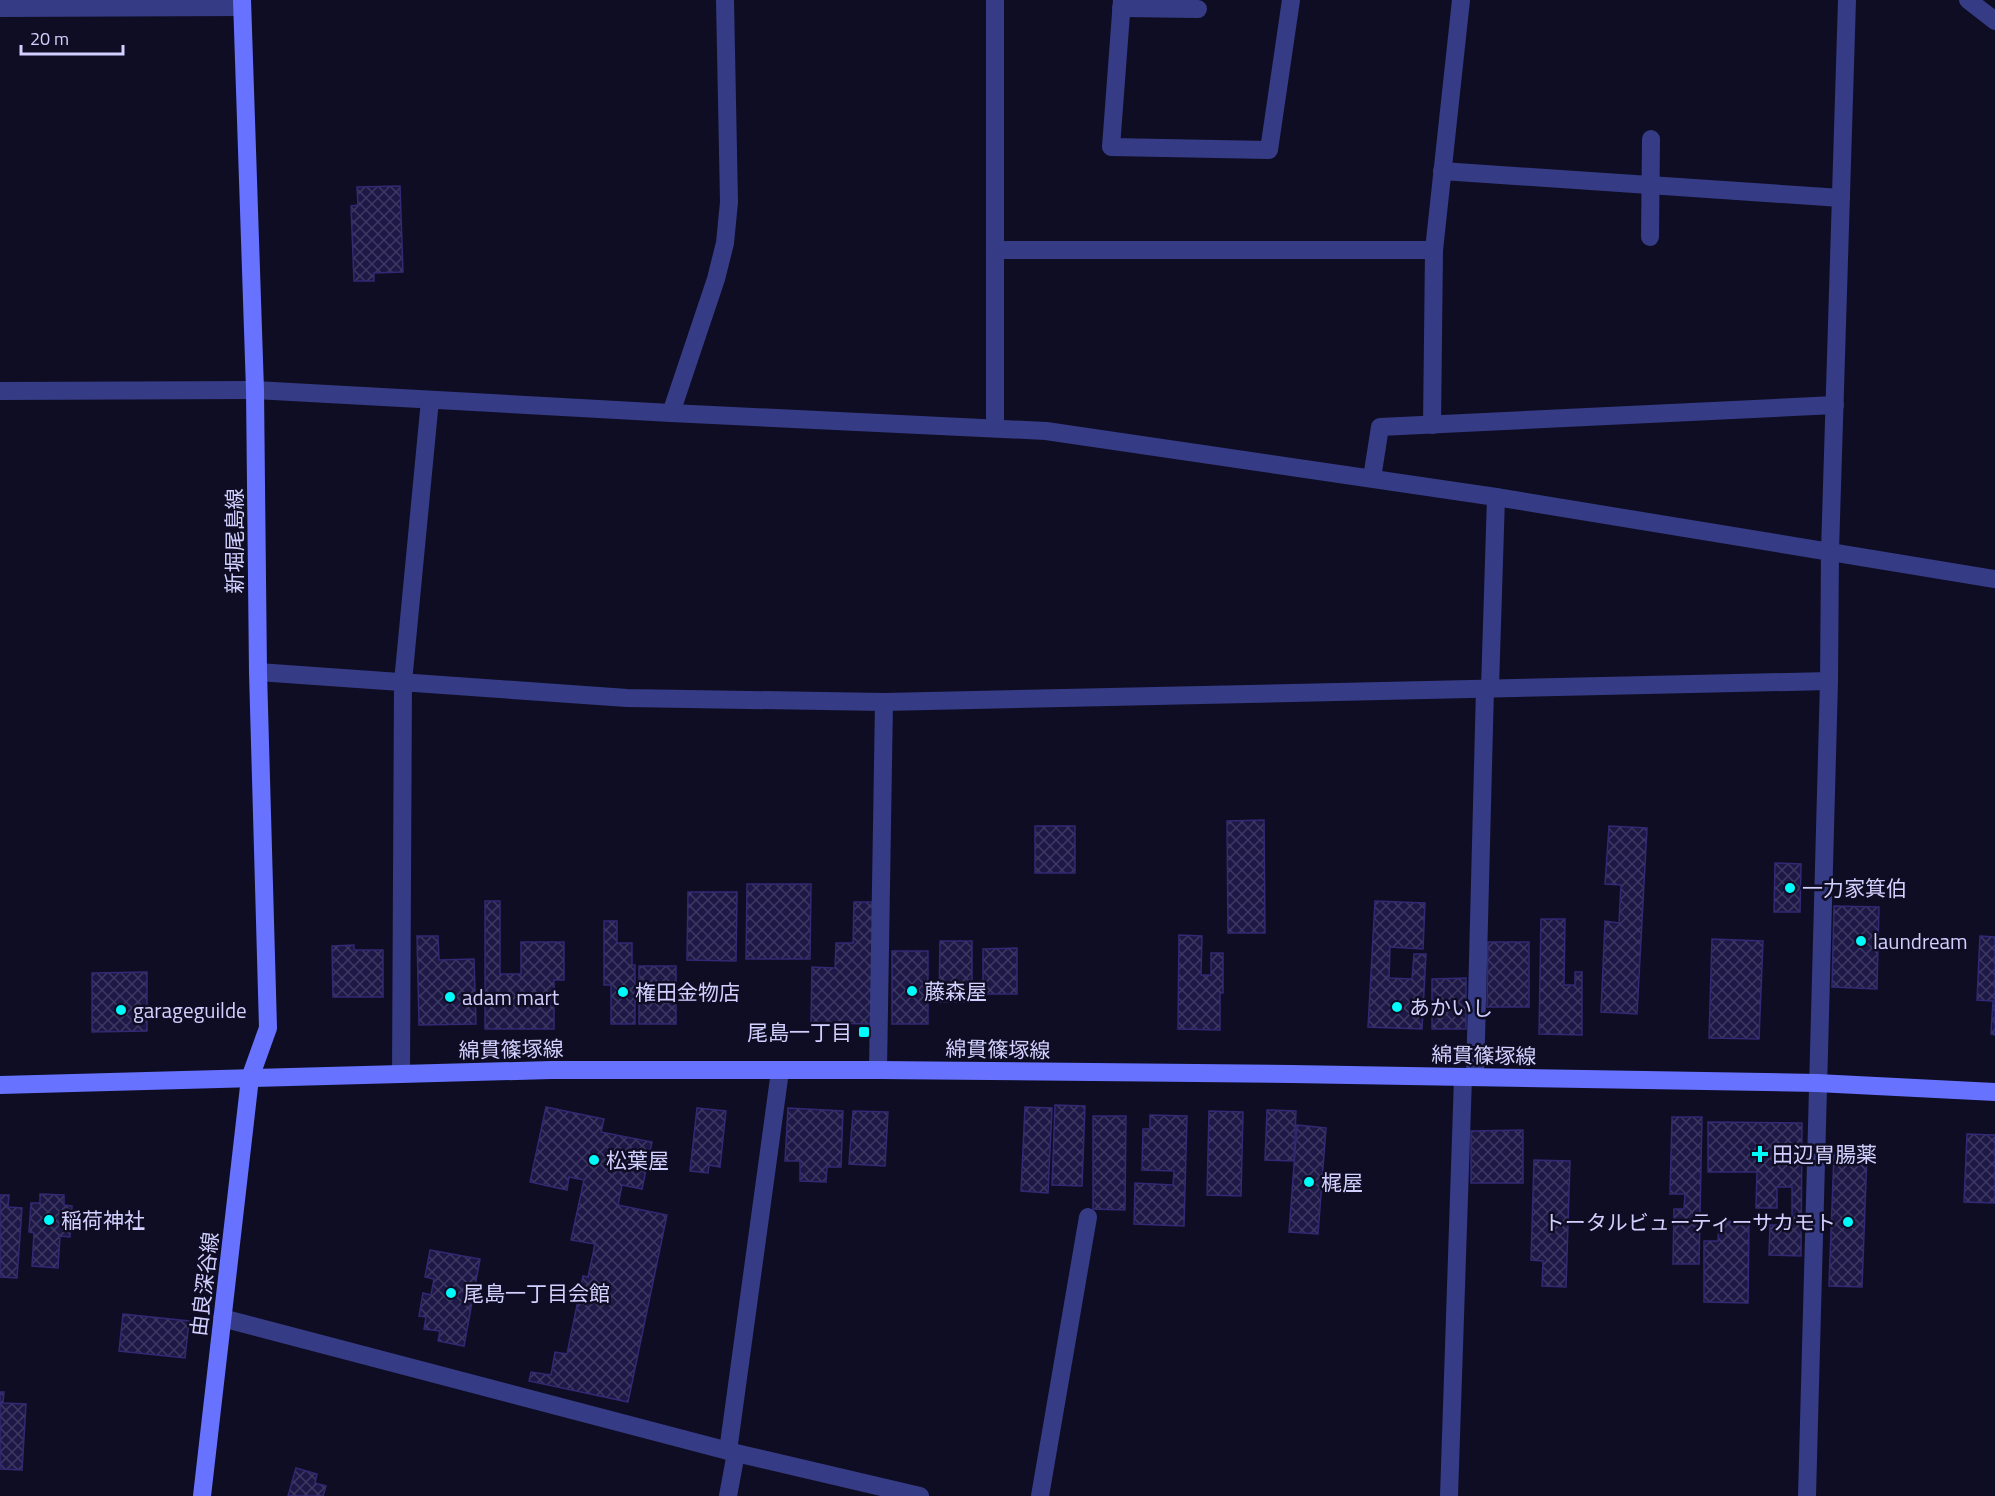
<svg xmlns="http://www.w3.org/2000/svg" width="1995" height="1496" viewBox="0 0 1995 1496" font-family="'Titillium Web','Noto Sans JP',sans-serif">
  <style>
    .building { fill: url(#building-cross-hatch); stroke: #312973; stroke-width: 1.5 }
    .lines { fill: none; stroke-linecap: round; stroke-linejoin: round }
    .lane { stroke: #363b85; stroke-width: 18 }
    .street { stroke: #363b85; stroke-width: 18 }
    .secondary { stroke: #6772ff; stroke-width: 18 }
    .poi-dot { fill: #00fbfb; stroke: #0f0d24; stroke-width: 2 }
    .labels { text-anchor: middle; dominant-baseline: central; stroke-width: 5; stroke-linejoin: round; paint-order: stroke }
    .street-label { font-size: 21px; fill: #d1d0ff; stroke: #0f0d24 }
    .poi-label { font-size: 21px; fill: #d1d0ff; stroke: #0f0d24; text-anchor: start }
  </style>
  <defs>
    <pattern id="building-cross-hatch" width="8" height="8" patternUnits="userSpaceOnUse" patternTransform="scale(1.5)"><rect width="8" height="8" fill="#1d1846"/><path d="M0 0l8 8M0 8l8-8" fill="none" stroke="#3d3962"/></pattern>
  </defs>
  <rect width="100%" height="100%" fill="#0f0d24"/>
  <g class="building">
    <polygon points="400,186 403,272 374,273 374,281 354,281 351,206 358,205 357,187"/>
    <polygon points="1264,820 1265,933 1228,933 1227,821"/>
    <rect x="1035" y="826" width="40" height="47"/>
    <polygon points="1609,826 1647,828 1637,1014 1601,1012 1605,921 1619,923 1621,885 1605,884"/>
    <polygon points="1775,863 1801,864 1800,912 1774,912"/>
    <polygon points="747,884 811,884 810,959 746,959"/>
    <polygon points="688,892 737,892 736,961 687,960"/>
    <polygon points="485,901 500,901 500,974 521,974 521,942 564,942 564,980 554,980 554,1029 485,1029"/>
    <polygon points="1375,901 1425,903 1423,949 1390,947 1389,978 1412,979 1414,954 1426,954 1422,1029 1368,1027"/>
    <polygon points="854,902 875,902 874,1024 811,1023 812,967 835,968 836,943 853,943"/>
    <polygon points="1834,906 1879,907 1877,989 1832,987"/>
    <polygon points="1541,919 1565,919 1564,985 1575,985 1575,972 1582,972 1582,1035 1539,1034"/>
    <polygon points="604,921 617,921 617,943 632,943 632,965 635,965 635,1024 611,1024 611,985 604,985"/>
    <polygon points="1179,935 1202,936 1201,975 1211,975 1211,953 1223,953 1223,993 1220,993 1220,1030 1178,1029"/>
    <polygon points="417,936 438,936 439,960 474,959 476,1024 419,1025"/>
    <polygon points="1980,936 1995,937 1995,1035 1991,1034 1993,1001 1977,1000"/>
    <polygon points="1712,939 1763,941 1759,1039 1709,1038"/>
    <polygon points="940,941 972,941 972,1002 939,1002"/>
    <polygon points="1488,942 1529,942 1529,1007 1487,1007"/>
    <polygon points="354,945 354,950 383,950 383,997 333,997 332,946"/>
    <polygon points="1017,948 1017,994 983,994 983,949"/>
    <rect x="892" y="951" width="36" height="73"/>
    <rect x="639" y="966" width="37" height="58"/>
    <polygon points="147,972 147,1031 92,1032 92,973"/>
    <polygon points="1466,978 1466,1029 1432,1029 1432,979"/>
    <polygon points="1055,1105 1085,1106 1082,1186 1052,1185"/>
    <polygon points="546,1107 604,1119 601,1132 652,1142 642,1189 622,1185 618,1205 667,1215 628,1402 529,1381 531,1372 551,1375 555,1352 567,1354 583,1276 588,1277 595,1244 571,1240 584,1180 569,1177 567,1190 530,1182"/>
    <polygon points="1025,1107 1052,1108 1048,1193 1021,1191"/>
    <polygon points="697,1108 726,1111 720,1167 709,1165 708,1173 690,1171"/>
    <polygon points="788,1108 843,1111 841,1167 827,1167 826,1182 800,1181 800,1161 785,1161"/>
    <polygon points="1267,1110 1296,1111 1294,1161 1265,1160"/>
    <polygon points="853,1111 888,1112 885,1166 849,1164"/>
    <polygon points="1209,1111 1243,1112 1241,1196 1207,1195"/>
    <polygon points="1150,1115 1187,1116 1184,1226 1134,1224 1135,1183 1173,1185 1174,1171 1142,1170 1143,1129 1150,1129"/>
    <polygon points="1093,1116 1126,1116 1125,1210 1093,1209"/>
    <polygon points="1672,1117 1702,1117 1699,1264 1673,1264 1674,1209 1684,1209 1685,1194 1670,1194"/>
    <polygon points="1708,1122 1802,1123 1801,1256 1769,1255 1770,1225 1792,1225 1792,1187 1777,1187 1777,1208 1756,1208 1757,1172 1708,1172"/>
    <polygon points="1297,1125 1326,1128 1318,1234 1289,1232"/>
    <polygon points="1523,1130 1523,1183 1471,1183 1471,1131"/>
    <polygon points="1967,1134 1995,1135 1995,1203 1964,1202"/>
    <polygon points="1834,1153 1867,1154 1862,1287 1829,1286"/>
    <polygon points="1534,1160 1570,1161 1566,1287 1542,1286 1543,1261 1531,1260"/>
    <polygon points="40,1194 64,1195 64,1205 72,1206 70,1237 60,1236 58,1268 32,1266 34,1233 29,1232 31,1203 40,1203"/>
    <polygon points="0,1195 9,1195 8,1207 22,1208 17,1278 0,1277"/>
    <polygon points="1719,1221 1749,1222 1748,1303 1704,1302 1704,1241 1718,1241"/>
    <polygon points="430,1250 480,1259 464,1346 438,1341 440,1331 424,1329 426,1317 419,1316 423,1293 431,1295 434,1279 425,1277"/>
    <polygon points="123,1314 189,1321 185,1358 119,1351"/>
    <polygon points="0,1392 4,1392 3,1403 26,1404 22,1470 0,1469"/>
    <polygon points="296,1468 317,1474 315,1483 326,1486 323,1496 288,1496"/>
  </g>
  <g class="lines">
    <g class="lane">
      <polyline points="995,0 995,428"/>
      <polyline points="1122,0 1111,147 1269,150 1291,0"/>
      <polyline points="1121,8 1198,9"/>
      <polyline points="1442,171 1841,198"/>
      <polyline points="1650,237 1651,139"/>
      <polyline points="995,250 1434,250"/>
      <polyline points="1432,425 1434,250 1461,0"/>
      <polyline points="1372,478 1380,427 1835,405"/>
      <polyline points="1490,688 1496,497"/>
      <polyline points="878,1070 884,702"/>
      <polyline points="401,1074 403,682 430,400"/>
      <polyline points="1475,1077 1485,688"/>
      <polyline points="728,1451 780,1071"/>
      <polyline points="728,1496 736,1453"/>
      <polyline points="1040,1496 1088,1217"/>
      <polyline points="1449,1496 1463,1077"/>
    </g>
    <g class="street">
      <polyline points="1968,0 1995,21"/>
      <polyline points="0,8 242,7"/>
      <polyline points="0,391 255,390 671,413 1046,431 1496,497 1995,579"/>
      <polyline points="671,413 716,279 725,243 729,202 725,0"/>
      <polyline points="258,672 627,698 884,702 1829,681"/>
      <polyline points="222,1318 736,1453 920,1496"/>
      <polyline points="1807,1496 1829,681 1830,551 1847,0"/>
    </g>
    <g class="secondary">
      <polyline points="0,1085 551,1070 878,1070 1291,1074 1817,1083 1995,1092"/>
      <polyline points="202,1496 250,1078 268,1028 258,672 255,390 242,0"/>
    </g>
  </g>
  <g class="poi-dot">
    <circle cx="1790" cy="888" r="6"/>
    <circle cx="1861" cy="941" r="6"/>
    <circle cx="912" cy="991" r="6"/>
    <circle cx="623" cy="992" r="6"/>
    <circle cx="450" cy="997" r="6"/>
    <circle cx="1397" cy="1007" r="6"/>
    <circle cx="121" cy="1010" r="6"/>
    <rect x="858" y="1026" width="12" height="12" rx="3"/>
    <path d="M1757 1145h6v6h6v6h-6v6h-6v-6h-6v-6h6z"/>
    <circle cx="594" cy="1160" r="6"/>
    <circle cx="1309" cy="1182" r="6"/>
    <circle cx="49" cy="1220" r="6"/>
    <circle cx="1848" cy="1222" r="6"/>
    <circle cx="451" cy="1293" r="6"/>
  </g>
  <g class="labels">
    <g class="street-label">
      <text transform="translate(234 541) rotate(-90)">新堀尾島線</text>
      <text transform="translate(511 1049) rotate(-1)">綿貫篠塚線</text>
      <text transform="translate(998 1049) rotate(1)">綿貫篠塚線</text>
      <text transform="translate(1484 1055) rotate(1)">綿貫篠塚線</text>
      <text transform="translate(204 1284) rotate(-83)">由良深谷線</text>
    </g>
    <g class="poi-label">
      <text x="1802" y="888">一力家箕伯</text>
      <text x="1873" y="941">laundream</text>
      <text x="924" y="991">藤森屋</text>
      <text x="635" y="992">権田金物店</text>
      <text x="462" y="997">adam mart</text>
      <text x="1409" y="1007">あかいし</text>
      <text x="133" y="1010">garageguilde</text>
      <text x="852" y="1032" text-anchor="end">尾島一丁目</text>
      <text x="1772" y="1154">田辺胃腸薬</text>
      <text x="606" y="1160">松葉屋</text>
      <text x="1321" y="1182">梶屋</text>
      <text x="61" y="1220">稲荷神社</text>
      <text x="1836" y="1222" text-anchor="end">トータルビューティーサカモト</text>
      <text x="463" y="1293">尾島一丁目会館</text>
    </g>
  </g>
  <path d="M21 45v9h102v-9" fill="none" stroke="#d1d0ff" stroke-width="3"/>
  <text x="30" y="45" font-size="18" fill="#d1d0ff" stroke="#0f0d24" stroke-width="4.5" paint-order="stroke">20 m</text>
</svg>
